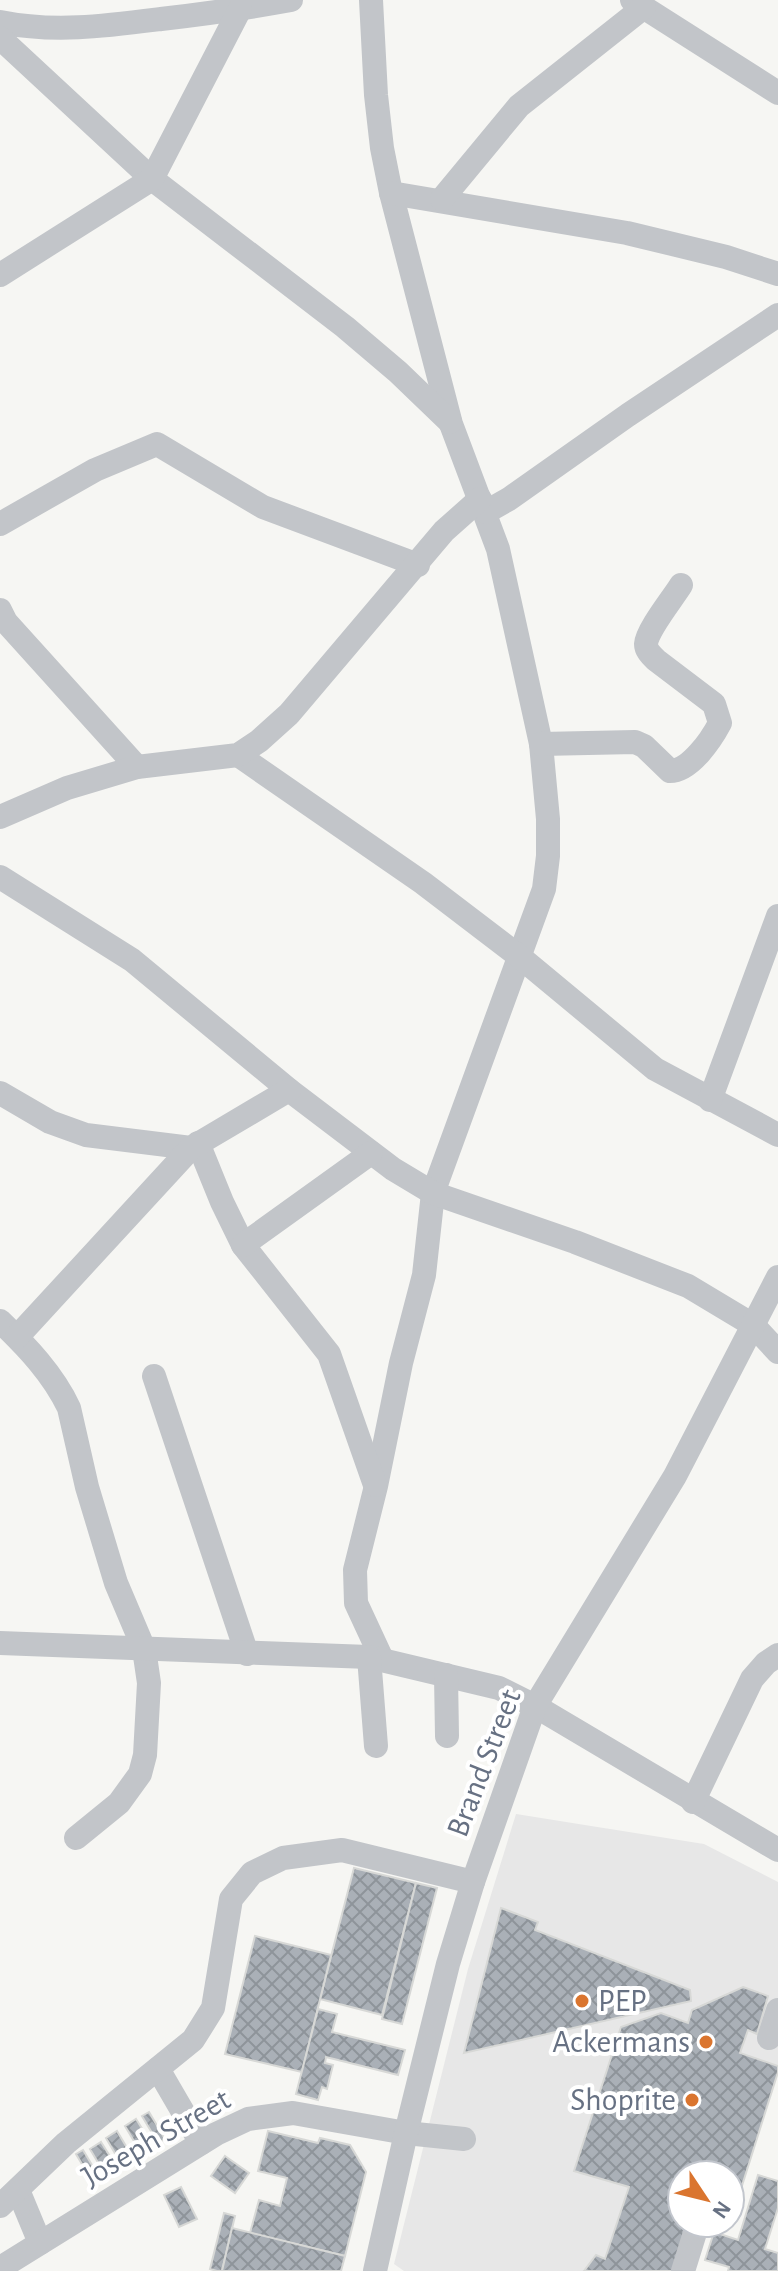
<svg xmlns="http://www.w3.org/2000/svg" width="778" height="2271" viewBox="0 0 778 2271" font-family="'Alegreya Sans',sans-serif">
  <style>
    .built { fill: #e7e7e7 }
    .building { fill: url(#building-cross-hatch); stroke: #d7d8d6; stroke-width: 2 }
    .lines { fill: none; stroke-linecap: round; stroke-linejoin: round }
    .minor { stroke: #c2c5c9; stroke-width: 24 }
    .poi-dot { fill: #da752f; stroke: #fff; stroke-width: 3 }
    .labels { text-anchor: middle; dominant-baseline: central; stroke-width: 8; stroke-linejoin: round; paint-order: stroke }
    .street-label { font-size: 32px; fill: #677183; stroke: #fff }
    .poi-label { font-size: 32px; fill: #677183; stroke: #fff; text-anchor: end }
  </style>
  <defs>
    <pattern id="building-cross-hatch" width="8" height="8" patternUnits="userSpaceOnUse" patternTransform="scale(2)"><rect width="8" height="8" fill="#aab0b7"/><path d="M0 0l8 8M0 8l8-8" fill="none" stroke="#8e949a"/></pattern>
  </defs>
  <rect width="100%" height="100%" fill="#f6f6f3"/>
  <polygon class="built" points="516,1814 704,1844 778,1882 778,2072 740,2192 730,2200 730,2175 682,2175 682,2223 688,2271 404,2271 394,2264 468,1969"/>
  <g class="building">
    <polygon points="354,1868 416,1883 382,2015 320,1999"/>
    <polygon points="416,1883 437,1888 402,2024 382,2019"/>
    <polygon points="501,1908 538,1922 535,1930 690,1990 691,2001 464,2053"/>
    <polygon points="255,1936 331,1955 302,2072 225,2054"/>
    <polygon points="743,1987 768,1996 757,2034 748,2030 740,2053 778,2066 778,2072 740,2192 730,2188 730,2175 682,2175 682,2223 692,2223 675,2271 584,2271 596,2255 605,2259 629,2187 574,2171 621,2027 661,2013 688,2023 692,2010"/>
    <polygon points="318,2009 337,2014 332,2032 405,2050 398,2075 326,2057 325,2063 333,2065 327,2089 322,2087 318,2100 296,2094"/>
    <polygon points="149,2112 165,2139 158,2143 142,2116"/>
    <polygon points="136,2119 153,2146 141,2153 125,2126"/>
    <polygon points="117,2131 133,2158 122,2165 106,2138"/>
    <polygon points="268,2131 318,2143 320,2138 350,2145 366,2172 345,2256 250,2233 259,2200 280,2206 287,2178 258,2171"/>
    <polygon points="101,2142 118,2169 106,2176 90,2149"/>
    <polygon points="83,2150 99,2177 92,2181 76,2154"/>
    <polygon points="225,2156 249,2173 235,2193 211,2176"/>
    <polygon points="758,2175 778,2181 778,2208 765,2249 778,2253 778,2271 728,2271 729,2267 705,2260 714,2232 738,2240"/>
    <polygon points="181,2187 197,2219 179,2227 164,2195"/>
    <polygon points="224,2213 235,2216 222,2271 217,2271 210,2269"/>
    <polygon points="232,2228 345,2256 341,2271 222,2271"/>
  </g>
  <g class="lines">
    <g class="minor">
      <polyline points="371,0 376,95 382,148 391,193 451,424 498,549 541,744 548,819 548,856 544,889 433,1193 424,1275 401,1363 376,1486 355,1570 356,1603 382,1659"/>
      <polyline points="632,0 778,93"/>
      <path d="M0,22C54,33 106,26 161,19C204,14 247,8 291,0"/>
      <polyline points="0,38 152,179 345,327 398,372 450,422"/>
      <polyline points="391,193 627,233 726,257 778,274"/>
      <polyline points="442,199 519,106 644,7"/>
      <polyline points="0,275 152,179 240,9"/>
      <polyline points="486,512 509,499 628,415 778,315"/>
      <polyline points="0,524 95,470 157,444 263,507 418,565"/>
      <polyline points="0,610 6,622 137,767"/>
      <path d="M541,744L635,742L644,746L670,771C690,771 711,740 720,723L714,704L656,660C652,656 646,651 646,644C647,630 673,598 681,585"/>
      <polyline points="238,755 423,883 520,957 655,1069 778,1135"/>
      <polyline points="0,817 67,788 137,767 238,755 259,741 289,714 444,531 480,499"/>
      <polyline points="0,877 132,960 289,1090 393,1169 433,1193 575,1242 688,1286 753,1325 778,1352"/>
      <polyline points="0,1093 50,1122 86,1135 191,1148"/>
      <polyline points="710,1100 778,916"/>
      <polyline points="198,1143 222,1202 243,1245 329,1354 375,1485"/>
      <polyline points="243,1245 371,1153"/>
      <path d="M0,1321C27,1347 53,1374 69,1408L87,1487L116,1583L144,1649L149,1683L145,1755L140,1774L119,1803L76,1838"/>
      <polyline points="17,1337 191,1148 289,1090"/>
      <polyline points="154,1376 247,1654"/>
      <polyline points="0,1643 369,1657 499,1688 535,1706 778,1850"/>
      <polyline points="369,1657 376,1746"/>
      <polyline points="446,1675 447,1736"/>
      <polyline points="693,1802 752,1679 766,1663 778,1655"/>
      <polyline points="769,2038 778,2010"/>
      <polyline points="158,2069 201,2143"/>
      <polyline points="18,2190 40,2243"/>
      <polyline points="0,2206 66,2143 193,2040 213,2008 231,1899 252,1873 283,1858 342,1850 473,1882"/>
      <polyline points="0,2268 216,2134 248,2119 293,2113 406,2133 464,2139"/>
      <polyline points="375,2271 406,2133 448,1964 473,1882 535,1706 675,1476 778,1277"/>
      <polyline points="683,2271 698,2223"/>
    </g>
  </g>
  <g class="poi-dot">
    <circle cx="582" cy="2001" r="8"/>
    <circle cx="706" cy="2042" r="8"/>
    <circle cx="692" cy="2100" r="8"/>
  </g>
  <g class="labels">
    <g class="street-label">
      <text transform="translate(484 1763) rotate(-69)">Brand Street</text>
      <text transform="translate(156 2138) rotate(-30)">Joseph Street</text>
    </g>
    <g class="poi-label">
      <text x="598" y="2001" text-anchor="start">PEP</text>
      <text x="690" y="2042">Ackermans</text>
      <text x="676" y="2100">Shoprite</text>
    </g>
  </g>
  <g transform="translate(706 2199) rotate(125)"><circle r="38" fill="#ffffff" stroke="#c2c6cd" stroke-width="2"/>
  <path d="M0-6L14 30L0 20L-14 30Z" fill="#da752f"/>
  <text y="-12" font-size="22" font-weight="bold" text-anchor="middle" fill="#677183">N</text>
  </g>
</svg>
